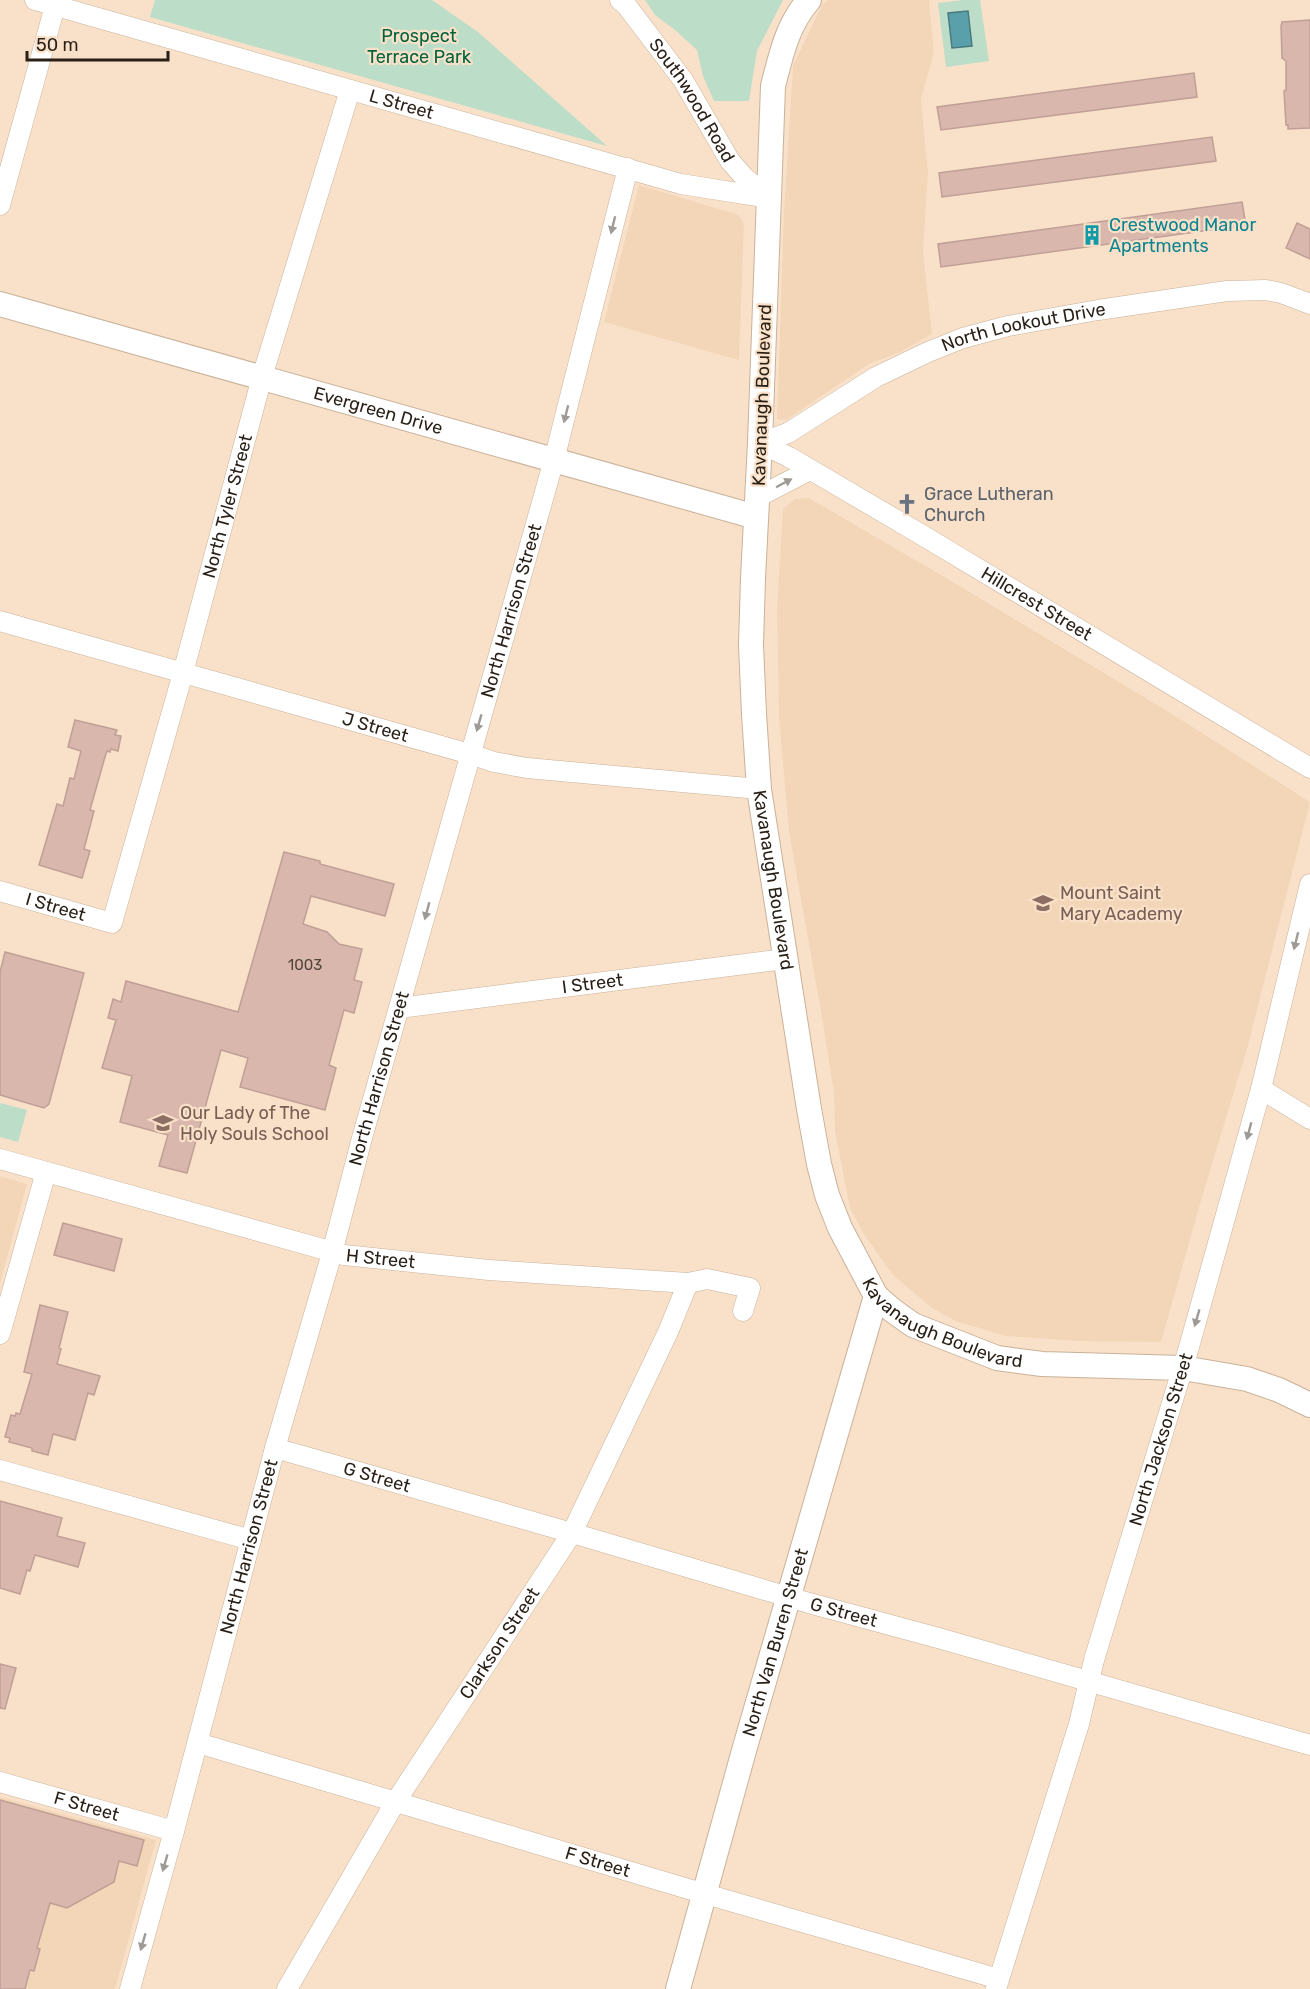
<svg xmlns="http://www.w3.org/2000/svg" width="1310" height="1989" viewBox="0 0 1310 1989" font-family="Rubik,sans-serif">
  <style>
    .built { fill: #f3d6b8 }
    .green { fill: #bcddc8 }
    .water { fill: #59a0aa; stroke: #4a797e; stroke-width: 1.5 }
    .building { fill: #d9b7ad; stroke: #c09f96; stroke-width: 1.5 }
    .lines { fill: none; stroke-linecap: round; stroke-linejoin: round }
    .minor-casing { stroke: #c9b29a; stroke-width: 21 }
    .tertiary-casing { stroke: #c9b29a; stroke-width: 26 }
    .minor { stroke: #fff; stroke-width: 20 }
    .tertiary { stroke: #fff; stroke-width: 24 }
    .oneway { fill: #9e9a96 }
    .labels { text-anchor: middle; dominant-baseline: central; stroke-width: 4.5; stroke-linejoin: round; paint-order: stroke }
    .number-label { font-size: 15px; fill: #54453c }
    .park-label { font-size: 18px; fill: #02633c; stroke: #f9e1c9 }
    .street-label { font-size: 18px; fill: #281f16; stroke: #f9e1c9 }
    .culture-label { font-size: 18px; fill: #0d838f; stroke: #f9e1c9; text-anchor: start }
    .worship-label { font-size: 18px; fill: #5b616d; stroke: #f9e1c9; text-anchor: start }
    .education-label { font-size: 18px; fill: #785e54; stroke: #f9e1c9; text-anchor: start }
  </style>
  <rect width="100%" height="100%" fill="#f9e1c9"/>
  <g class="built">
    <polygon points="828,0 929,0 934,52 921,99 928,173 923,251 932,334 900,352 869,364 786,420 777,419 784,211 793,66 822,5"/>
    <polygon points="639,185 739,215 744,225 739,360 604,322"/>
    <polygon points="809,498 958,585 1177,717 1310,802 1247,1049 1202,1197 1161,1342 1078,1341 1006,1336 956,1321 932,1308 892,1274 863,1233 850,1208 835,1131 834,1093 822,1017 789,832 779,717 777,609 783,509 795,499"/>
    <polygon points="0,1176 27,1184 0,1283"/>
    <polygon points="0,1797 156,1840 115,1989 0,1989"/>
  </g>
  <g class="green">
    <polygon points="155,0 432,0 478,32 607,146 150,17"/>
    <polygon points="645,0 783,0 757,51 749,101 714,101 703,76 697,50 675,30 655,15"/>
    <polygon points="963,0 980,0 989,61 946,67 938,3"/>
    <polygon points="0,1103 27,1110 18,1142 0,1137"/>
  </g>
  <polygon class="water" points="968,11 972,46 952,48 948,13"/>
  <g class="building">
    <polygon points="1310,20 1310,128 1288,129 1288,125 1286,125 1284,91 1286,90 1286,61 1282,58 1281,26 1282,22"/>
    <polygon points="1194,73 1197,97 941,130 937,107"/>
    <polygon points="1212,137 1216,161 942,197 939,173"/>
    <polygon points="1242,202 1246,225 941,267 938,244"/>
    <polygon points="1297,223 1310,229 1310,259 1286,248"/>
    <polygon points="75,720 117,730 115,735 121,736 118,751 111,749 110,752 107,751 105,757 90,810 94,811 84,849 90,851 82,878 39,865 57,804 63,806 70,778 74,779 81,751 68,747"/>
    <polygon points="284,852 320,861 320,864 394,884 385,916 311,896 303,924 327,932 339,944 362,949 354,980 362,982 354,1013 344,1010 329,1065 336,1068 325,1110 240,1087 248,1058 221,1050 187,1173 159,1166 168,1135 120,1122 132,1076 102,1068 116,1020 108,1018 113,999 121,1002 126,981 238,1012"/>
    <polygon points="5,952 84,973 49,1104 44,1108 0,1095 0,972"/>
    <polygon points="63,1223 122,1239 114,1271 54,1255"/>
    <polygon points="40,1305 68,1312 59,1348 61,1349 57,1364 100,1376 94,1395 88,1393 75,1440 53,1434 48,1455 32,1451 32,1448 9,1442 10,1438 5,1437 11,1415 15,1416 16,1413 20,1414 32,1374 24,1372"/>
    <polygon points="0,1501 62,1518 57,1536 85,1543 78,1567 35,1555 30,1571 27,1570 20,1594 0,1588"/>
    <polygon points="0,1664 16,1668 5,1709 0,1708"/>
    <polygon points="0,1800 144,1840 137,1866 119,1861 114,1882 67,1908 50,1903 37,1948 40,1949 34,1971 30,1970 25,1989 0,1989"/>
  </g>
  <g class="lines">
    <g class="minor-casing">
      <g id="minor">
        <path id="s1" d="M35,0L681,184L769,198"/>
        <path id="s2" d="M620,0L626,5L683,80L730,161L745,178L769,198"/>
        <polyline points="0,205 55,6"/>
        <path id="s3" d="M760,443L789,457L922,535L1310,768"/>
        <path id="s4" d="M760,443L788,433L876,377L928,352L963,338L1008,326L1098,310L1227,291L1266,290L1281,293L1310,304"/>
        <polyline points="758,497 810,470"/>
        <path id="s5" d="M0,621L470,754L494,762L527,768L759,789"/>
        <path id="s6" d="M0,891L112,923L183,673L262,377L350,90"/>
        <path id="s7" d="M399,1008L785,959"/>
        <polyline points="1261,1089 1310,1119"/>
        <path id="s8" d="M0,1159L344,1255L489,1270L688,1283L707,1279L750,1288L743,1311"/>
        <polyline points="0,1334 46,1172"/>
        <path id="s9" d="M275,1448L572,1533L809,1603L942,1639L1310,1745"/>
        <polyline points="0,1470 251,1540"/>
        <path id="s10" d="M198,1743L685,1888L999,1979"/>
        <path id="s11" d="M0,1782L174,1831"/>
        <path id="s12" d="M130,1989L174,1831L275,1448L332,1253L362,1138L554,460L628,168"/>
        <path id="s13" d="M287,1989L396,1801L572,1533L668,1332L688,1283"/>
        <path id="s14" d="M996,1989L1079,1724L1094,1660L1189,1347L1261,1089L1310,884"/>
      </g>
    </g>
    <g class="tertiary-casing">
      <g id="tertiary">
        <path id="s15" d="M809,0C787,25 781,55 773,86L760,443L753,578L751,645L754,714L759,789L809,1109L819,1164L827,1195L840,1228L876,1296L892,1310L913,1325L997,1358L1042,1364L1183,1368L1247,1379L1279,1390L1310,1405"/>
        <path id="s16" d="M0,304L756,517"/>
        <path id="s17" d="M678,1989L745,1747L876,1296"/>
      </g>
    </g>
    <use href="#minor" class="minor"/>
    <use href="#tertiary" class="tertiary"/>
  </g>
  <defs><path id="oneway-solid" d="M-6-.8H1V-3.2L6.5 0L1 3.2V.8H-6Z" transform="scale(1.5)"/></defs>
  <g class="oneway">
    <use href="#oneway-solid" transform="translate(613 225) rotate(104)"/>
    <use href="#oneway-solid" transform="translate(566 414) rotate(104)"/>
    <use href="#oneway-solid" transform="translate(784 483) rotate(-28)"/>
    <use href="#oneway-solid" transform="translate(479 723) rotate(106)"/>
    <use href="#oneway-solid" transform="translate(427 911) rotate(105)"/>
    <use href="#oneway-solid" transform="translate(1296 941) rotate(104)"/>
    <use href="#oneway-solid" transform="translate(1249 1131) rotate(105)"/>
    <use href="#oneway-solid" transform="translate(1197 1318) rotate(106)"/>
    <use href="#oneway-solid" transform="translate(165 1863) rotate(106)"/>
    <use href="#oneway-solid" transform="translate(143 1942) rotate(106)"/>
  </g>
  <defs>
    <g id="building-bare" transform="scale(1.62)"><path d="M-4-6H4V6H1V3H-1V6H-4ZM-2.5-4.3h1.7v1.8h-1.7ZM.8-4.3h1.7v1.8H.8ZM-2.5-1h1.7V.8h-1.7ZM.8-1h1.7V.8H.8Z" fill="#0f9aa8" stroke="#f9e1c9" stroke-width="2.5" paint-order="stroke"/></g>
    <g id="church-bare" transform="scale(1.62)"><path d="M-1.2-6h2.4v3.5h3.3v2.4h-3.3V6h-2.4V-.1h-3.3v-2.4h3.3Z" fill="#6b7280" stroke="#f9e1c9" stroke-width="2.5" paint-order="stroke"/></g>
    <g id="school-bare" transform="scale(1.62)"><path d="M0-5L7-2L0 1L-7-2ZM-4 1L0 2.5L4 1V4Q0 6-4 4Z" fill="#8d6e63" stroke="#f9e1c9" stroke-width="2.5" paint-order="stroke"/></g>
  </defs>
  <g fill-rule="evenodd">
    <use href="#building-bare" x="1092" y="235"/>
    <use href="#church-bare" x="907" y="504"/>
    <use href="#school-bare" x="1043" y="903"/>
    <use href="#school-bare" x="163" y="1123"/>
  </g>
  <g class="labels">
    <g class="number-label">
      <text x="305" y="965">1003</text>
    </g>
    <g class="park-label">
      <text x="419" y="36">Prospect<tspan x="419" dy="21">Terrace Park</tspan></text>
    </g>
    <g class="street-label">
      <text stroke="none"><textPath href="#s2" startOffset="124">Southwood Road</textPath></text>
      <text stroke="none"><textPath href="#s1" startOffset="381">L Street</textPath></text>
      <text stroke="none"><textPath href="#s4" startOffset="291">North Lookout Drive</textPath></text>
      <text transform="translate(762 395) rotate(-88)">Kavanaugh Boulevard</text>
      <text stroke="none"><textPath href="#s16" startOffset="393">Evergreen Drive</textPath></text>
      <text stroke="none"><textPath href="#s6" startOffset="549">North Tyler Street</textPath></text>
      <text stroke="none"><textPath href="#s3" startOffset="320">Hillcrest Street</textPath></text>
      <text stroke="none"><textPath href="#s12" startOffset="1430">North Harrison Street</textPath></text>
      <text stroke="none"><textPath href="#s5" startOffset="390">J Street</textPath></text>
      <text stroke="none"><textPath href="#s15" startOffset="890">Kavanaugh Boulevard</textPath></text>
      <text stroke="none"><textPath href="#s6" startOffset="58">I Street</textPath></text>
      <text stroke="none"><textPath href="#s7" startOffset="195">I Street</textPath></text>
      <text stroke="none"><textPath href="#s12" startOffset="944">North Harrison Street</textPath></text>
      <text stroke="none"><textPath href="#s8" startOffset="394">H Street</textPath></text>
      <text stroke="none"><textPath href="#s15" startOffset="1394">Kavanaugh Boulevard</textPath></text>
      <text stroke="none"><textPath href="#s14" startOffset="574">North Jackson Street</textPath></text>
      <text stroke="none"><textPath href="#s9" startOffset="106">G Street</textPath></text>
      <text stroke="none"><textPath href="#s12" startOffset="458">North Harrison Street</textPath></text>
      <text stroke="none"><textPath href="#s9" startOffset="592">G Street</textPath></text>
      <text stroke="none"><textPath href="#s17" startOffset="360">North Van Buren Street</textPath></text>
      <text stroke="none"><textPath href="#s13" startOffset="406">Clarkson Street</textPath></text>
      <text stroke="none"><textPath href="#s11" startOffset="90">F Street</textPath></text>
      <text stroke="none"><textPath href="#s10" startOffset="417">F Street</textPath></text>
    </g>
    <g class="culture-label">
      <text x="1109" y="225">Crestwood Manor<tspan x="1109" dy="21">Apartments</tspan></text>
    </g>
    <g class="worship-label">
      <text x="924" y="494">Grace Lutheran<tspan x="924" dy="21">Church</tspan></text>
    </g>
    <g class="education-label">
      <text x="1060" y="893">Mount Saint<tspan x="1060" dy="21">Mary Academy</tspan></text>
      <text x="180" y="1113">Our Lady of The<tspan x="180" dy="21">Holy Souls School</tspan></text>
    </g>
  </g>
  <path d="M27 51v9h141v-9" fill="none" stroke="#281f16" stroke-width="3"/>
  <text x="36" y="51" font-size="18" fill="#281f16" stroke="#f9e1c9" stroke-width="4.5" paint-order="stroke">50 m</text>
</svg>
